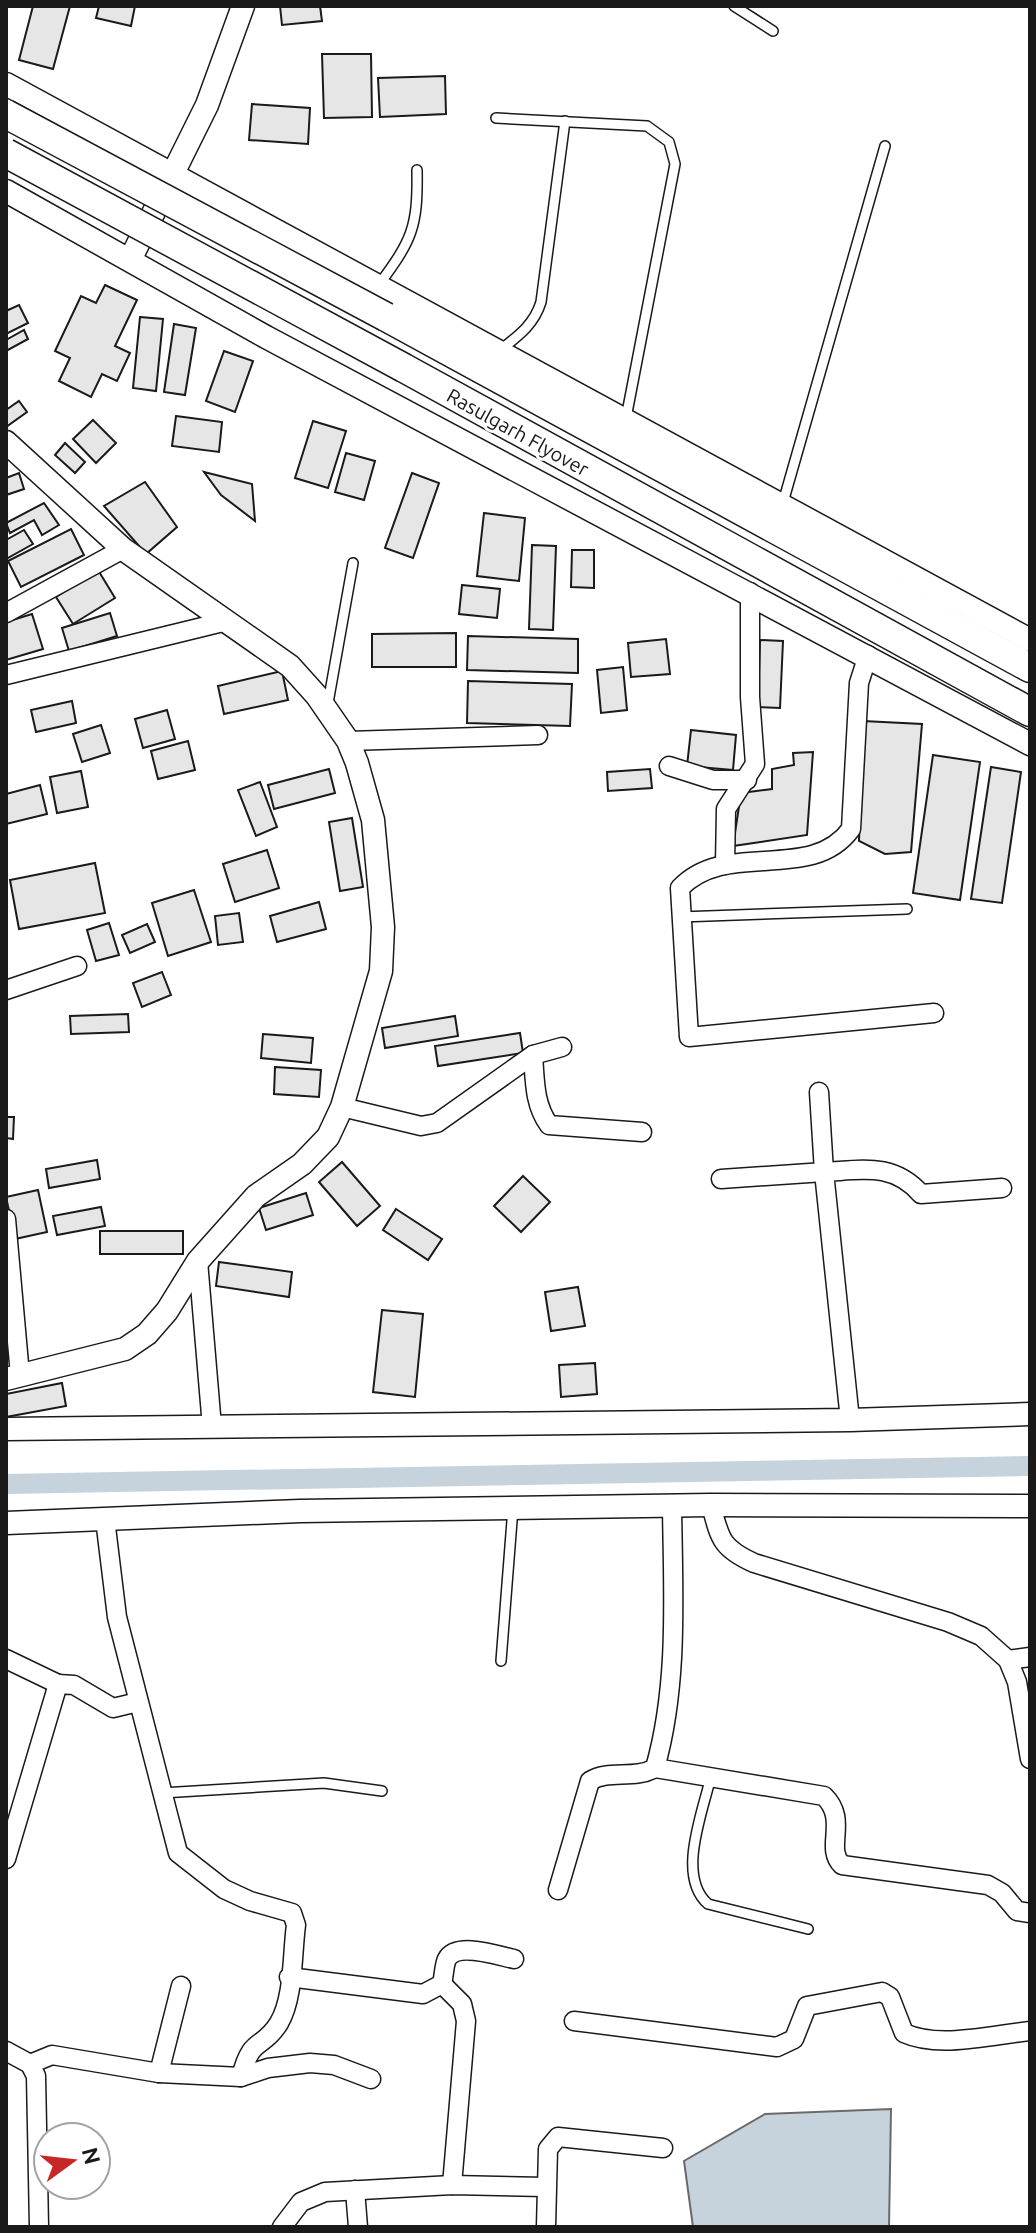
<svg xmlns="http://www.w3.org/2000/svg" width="1036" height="2233" viewBox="0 0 1036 2233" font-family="Ubuntu,sans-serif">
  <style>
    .water { fill: #c6d2dc; stroke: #6a6a6a; stroke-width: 2 }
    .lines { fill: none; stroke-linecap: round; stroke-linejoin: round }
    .canal { stroke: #c6d2dc; stroke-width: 20 }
    .building { fill: #e6e6e6; stroke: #1a1a1a; stroke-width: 2 }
    .service-casing { stroke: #1a1a1a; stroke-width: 12 }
    .minor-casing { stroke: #1a1a1a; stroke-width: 21 }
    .tertiary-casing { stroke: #1a1a1a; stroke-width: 25 }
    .trunk-casing { stroke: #1a1a1a; stroke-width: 31 }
    .service { stroke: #fff; stroke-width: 9 }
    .minor { stroke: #fff; stroke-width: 18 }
    .tertiary { stroke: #fff; stroke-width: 22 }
    .trunk { stroke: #fff; stroke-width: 28 }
    .trunk-bridge-casing { stroke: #1a1a1a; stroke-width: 31; stroke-linecap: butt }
    .trunk-bridge { stroke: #fff; stroke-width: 28 }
    .labels { text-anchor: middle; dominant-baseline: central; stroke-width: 6; stroke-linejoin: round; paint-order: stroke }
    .street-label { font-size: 20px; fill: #1a1a1a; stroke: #fff }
  </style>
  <rect width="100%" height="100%" fill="#fff"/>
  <polygon class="water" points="891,2109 889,2227 693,2227 684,2161 765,2114"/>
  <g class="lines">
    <polyline class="canal" points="6,1484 1030,1466"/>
  </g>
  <g class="building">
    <polygon points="33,6 70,6 53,69 19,60"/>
    <polygon points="99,6 135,6 131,26 96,18"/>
    <polygon points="280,6 320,6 322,21 282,25"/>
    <polygon points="322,54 371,54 372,117 324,118"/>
    <polygon points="445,76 446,114 380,117 378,78"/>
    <polygon points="252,104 310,108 308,144 249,140"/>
    <polygon points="105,285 137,300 115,346 130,353 117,381 102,374 91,397 59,381 70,358 55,351 81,296 96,303"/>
    <polygon points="19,305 28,323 6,334 6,311"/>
    <polygon points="140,317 163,319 156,391 133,388"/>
    <polygon points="174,324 196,328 185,395 164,392"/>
    <polygon points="24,330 28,339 6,351 6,340"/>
    <polygon points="224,351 253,361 235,412 206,401"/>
    <polygon points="19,401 27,412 6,427 6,410"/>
    <polygon points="176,416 222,422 219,452 172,446"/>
    <polygon points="93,420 116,443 96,463 73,439"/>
    <polygon points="313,421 346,431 328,488 295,478"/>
    <polygon points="65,443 85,462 75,473 55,455"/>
    <polygon points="346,453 375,461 364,500 335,492"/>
    <polygon points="204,472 252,484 255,521 221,495"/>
    <polygon points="19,473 24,489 6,495 6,478"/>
    <polygon points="412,473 439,483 413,558 385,548"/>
    <polygon points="145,482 177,527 146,554 104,506"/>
    <polygon points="44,503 59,525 42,535 34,520 10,533 6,523"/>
    <polygon points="484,513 525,518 519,581 477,576"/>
    <polygon points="71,529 84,555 21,587 8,561"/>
    <polygon points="24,530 33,544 6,559 6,540"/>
    <polygon points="532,545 556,546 553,630 529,629"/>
    <polygon points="572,550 594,550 594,588 571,587"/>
    <polygon points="98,570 115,598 73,624 56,597"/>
    <polygon points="462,585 500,589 497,618 459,614"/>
    <polygon points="110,613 117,636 69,651 62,628"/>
    <polygon points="32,614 43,649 6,660 6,622"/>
    <polygon points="456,633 456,667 372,667 372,634"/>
    <polygon points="468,636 578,639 578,673 467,670"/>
    <polygon points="666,639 670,674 631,677 628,643"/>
    <polygon points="760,640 783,641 780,708 758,707"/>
    <polygon points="623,667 627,710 601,713 597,670"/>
    <polygon points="282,671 288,700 224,714 218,686"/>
    <polygon points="468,681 572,684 570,726 467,723"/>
    <polygon points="72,701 76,723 36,732 31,710"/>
    <polygon points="167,710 175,739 143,748 135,719"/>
    <polygon points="863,721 922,724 911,852 885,854 859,841"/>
    <polygon points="101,725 110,753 82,762 73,734"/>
    <polygon points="691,730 736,735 733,770 687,766"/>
    <polygon points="188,741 195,770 158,779 151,751"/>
    <polygon points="813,752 807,835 733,846 741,793 772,789 772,769 794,765 793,753"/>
    <polygon points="933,755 980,762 960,900 913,893"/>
    <polygon points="991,767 1021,772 1002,903 971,899"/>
    <polygon points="329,769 335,793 274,809 268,785"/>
    <polygon points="650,769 652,788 608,791 607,772"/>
    <polygon points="81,771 88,807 57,813 50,777"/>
    <polygon points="260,782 277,827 256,836 238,790"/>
    <polygon points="40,785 47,814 6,824 6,794"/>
    <polygon points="352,818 363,887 340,891 329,822"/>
    <polygon points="267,850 279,888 235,902 223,864"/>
    <polygon points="95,863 105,913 19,929 10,880"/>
    <polygon points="194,890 211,942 168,956 152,903"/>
    <polygon points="319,902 326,929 277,942 270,916"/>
    <polygon points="239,913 243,942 218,945 215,916"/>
    <polygon points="109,923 119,955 96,961 87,930"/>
    <polygon points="147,924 155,942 130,953 122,935"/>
    <polygon points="162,972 171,995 142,1007 133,983"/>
    <polygon points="128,1014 129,1032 71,1034 70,1016"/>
    <polygon points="455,1016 458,1036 385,1048 382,1028"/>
    <polygon points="520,1033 523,1053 438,1066 435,1046"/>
    <polygon points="263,1034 313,1038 311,1063 261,1058"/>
    <polygon points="275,1067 321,1070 319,1097 274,1094"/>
    <polygon points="6,1117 14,1117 13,1139 6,1138"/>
    <polygon points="97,1160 100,1179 49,1188 46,1169"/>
    <polygon points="342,1162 380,1206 357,1226 319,1182"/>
    <polygon points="523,1176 550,1202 521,1232 494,1206"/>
    <polygon points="38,1190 47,1232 15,1239 6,1197"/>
    <polygon points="306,1193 313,1215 266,1230 259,1208"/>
    <polygon points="101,1207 105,1226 57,1235 53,1216"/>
    <polygon points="396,1209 442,1239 428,1260 383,1230"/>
    <rect x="100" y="1231" width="83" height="23"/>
    <polygon points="219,1262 292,1272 289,1297 216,1286"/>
    <polygon points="578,1287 585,1326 551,1331 545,1292"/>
    <polygon points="382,1310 423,1314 415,1397 373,1392"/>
    <polygon points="595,1363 597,1394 561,1397 559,1365"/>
    <polygon points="62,1383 66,1406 6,1417 6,1394"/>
  </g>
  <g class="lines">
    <g class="service-casing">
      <g id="service">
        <polyline points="734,6 773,31"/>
        <polyline points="496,118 647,126 669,142 675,164 626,418"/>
        <path d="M378,286C412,240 418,228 417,170"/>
        <path d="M499,351C518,336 534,325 541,302L565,121"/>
        <polyline points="782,506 885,146"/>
        <polyline points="328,703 353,563"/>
        <polyline points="680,917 907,909"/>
        <polyline points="501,1661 513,1508"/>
        <path d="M711,1776C703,1812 676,1876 708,1904L808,1929"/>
        <polyline points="162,1793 324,1783 382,1791"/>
      </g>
    </g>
    <g class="minor-casing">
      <g id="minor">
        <polyline points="6,613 123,549"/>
        <path d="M868,655L859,683L851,829C811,884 726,839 680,888L689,1037L934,1013"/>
        <polyline points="6,675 223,622"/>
        <polyline points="348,741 538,735"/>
        <polyline points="669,766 713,780 747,780"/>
        <polyline points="725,865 726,809 755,764 750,697 750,592"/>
        <polyline points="6,990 77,966"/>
        <path d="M533,1055C535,1081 534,1104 549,1125L642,1132"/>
        <polyline points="342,1107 421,1126 437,1123 533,1055 562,1047"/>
        <polyline points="721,1179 824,1172 819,1092"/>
        <polyline points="6,1219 20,1375"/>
        <polyline points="198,1261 212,1427"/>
        <path d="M850,1420L824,1172C862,1170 893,1162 921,1194L1002,1188"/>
        <path d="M711,1505C720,1539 721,1548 754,1563L948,1622L981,1636L1008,1660L1017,1682L1030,1759"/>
        <path d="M105,1519L117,1617L178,1853L224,1889L250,1901L292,1913L296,1925C292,1954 294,1998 279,2023C262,2051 252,2034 241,2077"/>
        <polyline points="6,1659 58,1684"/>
        <polyline points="1008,1660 1030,1657"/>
        <path d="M655,1768L824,1796C849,1820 824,1848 842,1865L988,1885L1002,1893L1017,1911L1030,1913"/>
        <polyline points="6,1859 58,1684 74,1685 113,1708 138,1702"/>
        <path d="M558,1890L590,1781C609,1769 634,1780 655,1768C679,1684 673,1592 672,1506"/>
        <path d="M289,1977L423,1994L442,1984C444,1976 444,1965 447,1959C457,1941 499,1956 514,1959"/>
        <polyline points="442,1984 462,2004 466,2021 452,2185"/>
        <path d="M574,2021L777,2047L794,2039L807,2006L882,1992L890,1997L904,2033C939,2049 992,2035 1030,2031"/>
        <polyline points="6,2051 30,2064 36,2076 39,2227"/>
        <polyline points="30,2064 52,2055 159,2073 241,2077 268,2068 310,2063 334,2065 371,2079"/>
        <polyline points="159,2073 181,1986"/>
        <polyline points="355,2190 358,2227"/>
        <polyline points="282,2227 301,2202 325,2192 452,2185 545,2187"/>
        <polyline points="546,2227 548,2149 558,2137 663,2148"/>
      </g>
    </g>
    <g class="tertiary-casing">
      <g id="tertiary">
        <polyline points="6,84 1030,640"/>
        <polyline points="6,191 266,337 1030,744"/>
        <polyline points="131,258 207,105 243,6"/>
        <polyline points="6,442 123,549 290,666 317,696 348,741 357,763 373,820 383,927 381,971 342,1107 328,1137 302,1164 256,1196 198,1261 167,1311 147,1334 125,1349 6,1379"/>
        <polyline points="6,1429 850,1420 1030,1414"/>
        <polyline points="6,1523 300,1511 711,1505 1030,1506"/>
      </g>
    </g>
    <g class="trunk-casing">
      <g id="trunk">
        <polyline points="386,317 1030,668"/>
        <polyline points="404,368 1030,712"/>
      </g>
    </g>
    <use href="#service" class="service"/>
    <use href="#minor" class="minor"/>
    <use href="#tertiary" class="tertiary"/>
    <use href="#trunk" class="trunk"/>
    <g class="trunk-bridge-casing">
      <g id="trunk-bridge">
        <polyline points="6,114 386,317"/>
        <polyline points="6,153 404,368"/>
      </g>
    </g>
    <use href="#trunk-bridge" class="trunk-bridge"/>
  </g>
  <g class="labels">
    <g class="street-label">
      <text transform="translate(518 432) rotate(29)">Rasulgarh Flyover</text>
    </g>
  </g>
  <rect width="1036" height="2233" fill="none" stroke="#1a1a1a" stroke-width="16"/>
  <g transform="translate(72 2161) rotate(75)"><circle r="38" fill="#ffffff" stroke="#a3a3a3" stroke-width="2"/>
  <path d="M0-6L14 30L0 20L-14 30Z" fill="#c62828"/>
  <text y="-12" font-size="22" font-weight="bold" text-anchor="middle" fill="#1a1a1a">N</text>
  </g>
</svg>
